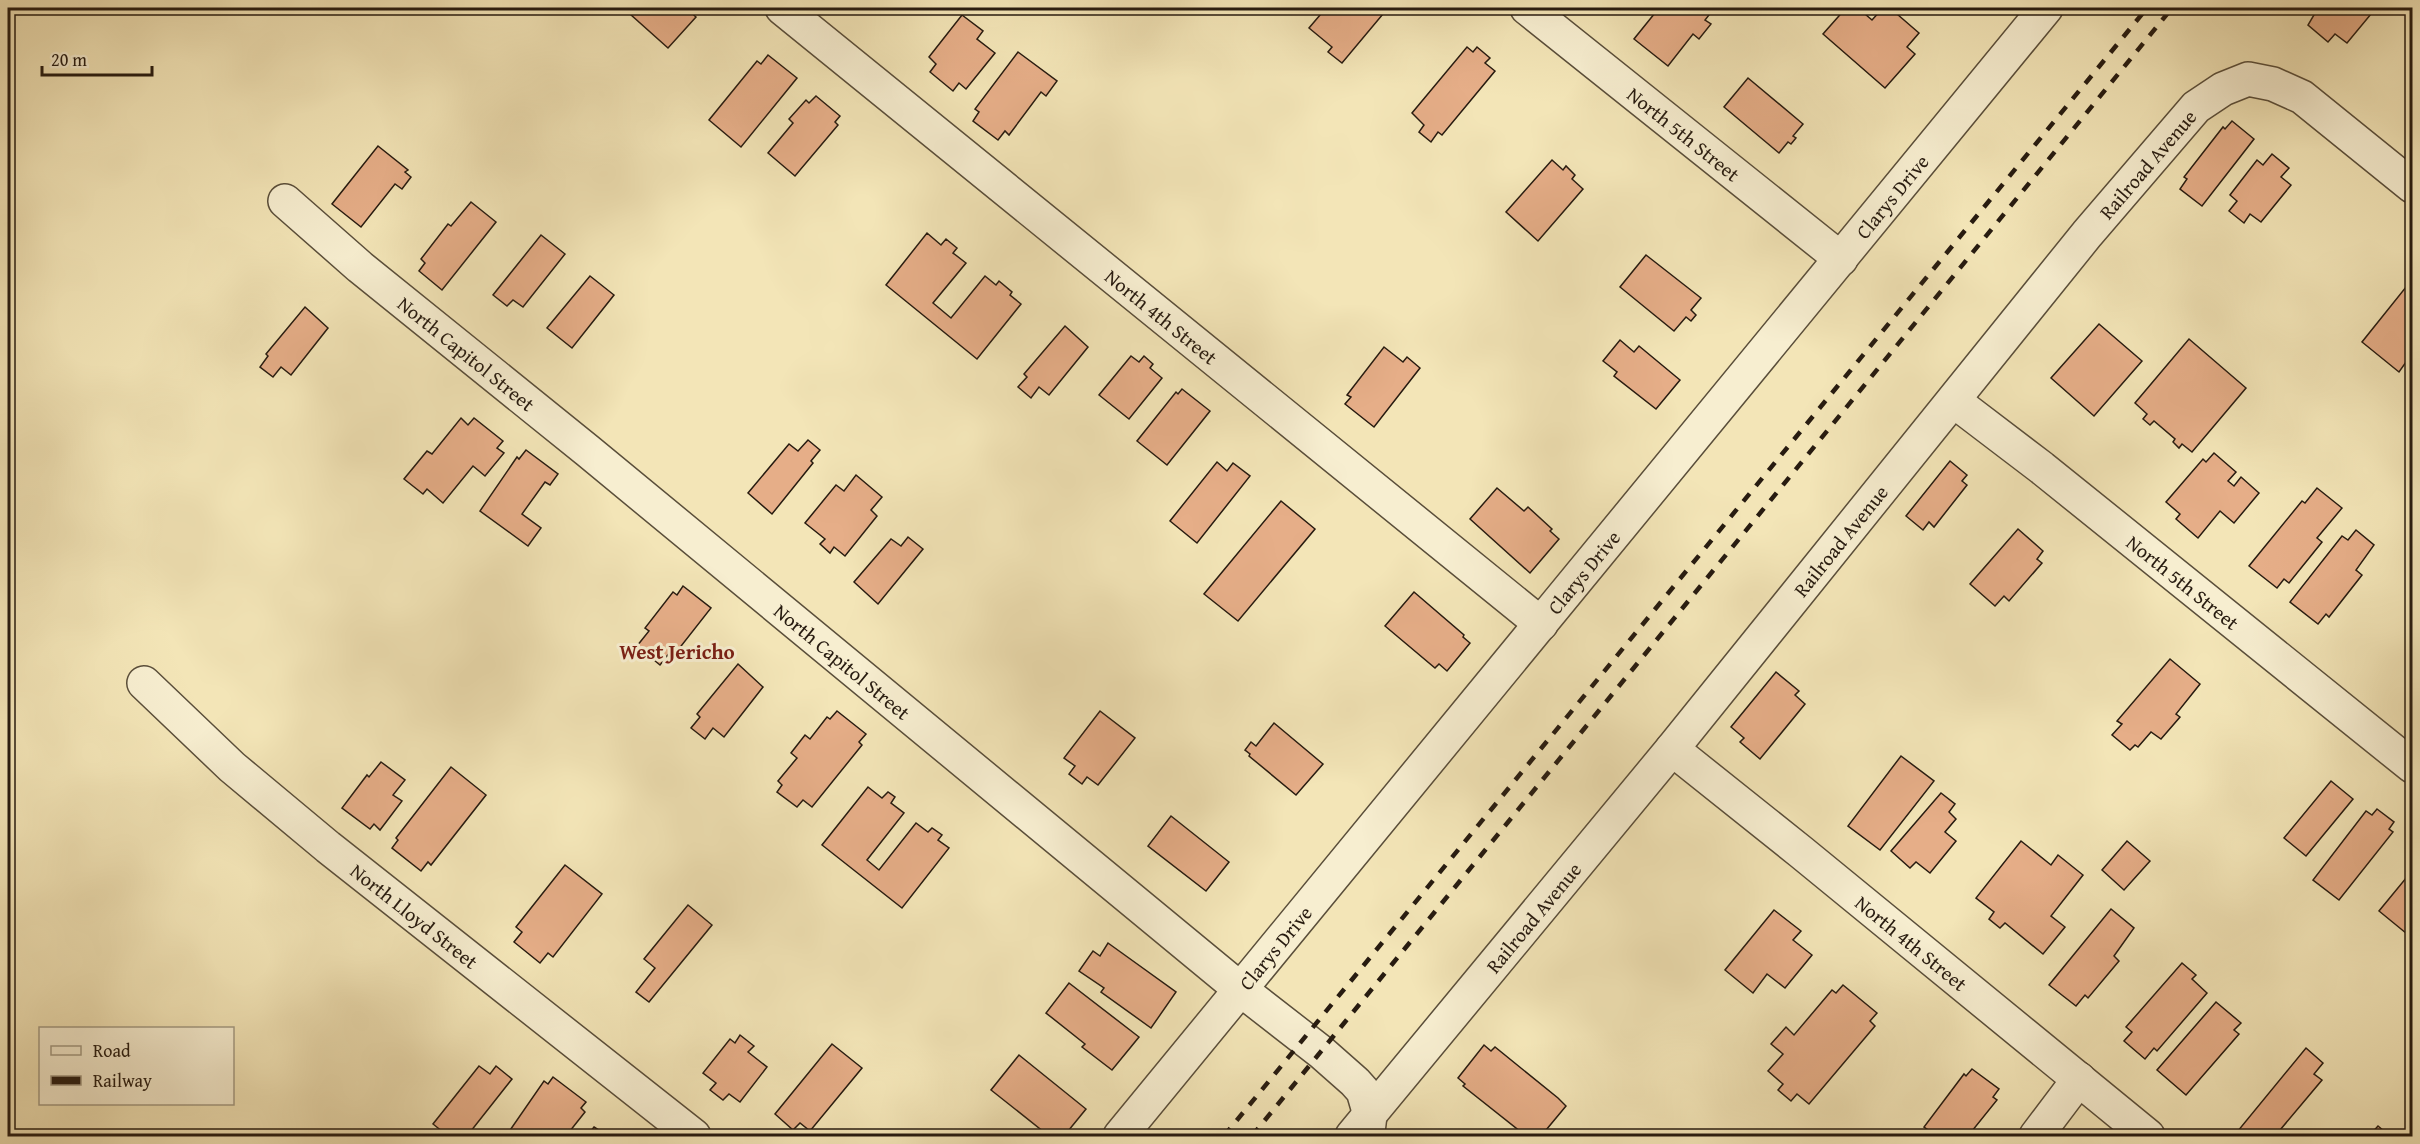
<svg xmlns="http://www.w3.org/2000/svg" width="2420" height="1144" viewBox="0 0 2420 1144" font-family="'Gentium Book Plus',serif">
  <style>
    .building { fill: #e6ae88; stroke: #271b10; stroke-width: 1.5 }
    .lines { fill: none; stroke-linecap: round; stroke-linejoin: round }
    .minor-casing { stroke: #5a4e3a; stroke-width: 36 }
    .minor { stroke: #f7eed0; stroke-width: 33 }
    .rail { stroke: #271b10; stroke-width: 4.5; stroke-dasharray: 10 10; stroke-linecap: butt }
    .labels { text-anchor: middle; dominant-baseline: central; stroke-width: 6; stroke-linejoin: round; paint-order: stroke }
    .street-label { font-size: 20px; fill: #271b10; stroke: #f7eed0 }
    .neighbourhood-label { font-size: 21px; font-weight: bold; fill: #7a1f14; stroke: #f7eed0 }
  </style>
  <rect width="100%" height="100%" fill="#f3e5b7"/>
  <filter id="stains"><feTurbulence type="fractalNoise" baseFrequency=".00333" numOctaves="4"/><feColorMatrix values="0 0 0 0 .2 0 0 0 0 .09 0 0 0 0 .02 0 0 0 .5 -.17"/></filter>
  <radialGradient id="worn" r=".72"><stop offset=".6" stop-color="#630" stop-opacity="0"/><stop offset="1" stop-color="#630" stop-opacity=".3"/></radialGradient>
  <g class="building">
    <polygon points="637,8 686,8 696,17 668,48 630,14"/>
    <polygon points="1326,8 1388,8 1342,63 1328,52 1332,47 1309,28"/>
    <polygon points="1659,8 1699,8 1709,15 1705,20 1711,24 1699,39 1693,34 1668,66 1634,39"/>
    <polygon points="1846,8 1858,8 1872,20 1883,8 1890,8 1919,33 1907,47 1915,54 1885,88 1823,34"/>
    <polygon points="2318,8 2376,8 2347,43 2335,34 2328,42 2308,25"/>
    <polygon points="962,15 983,31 977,39 995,53 966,89 959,83 953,91 930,72 936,64 929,57"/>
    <polygon points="1467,47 1473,52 1477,47 1490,58 1485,63 1495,71 1442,135 1438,132 1431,142 1419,132 1424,125 1412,113"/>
    <polygon points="1018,52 1057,81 1046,96 1041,92 1009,135 1005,131 998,140 973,121 979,112 975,109"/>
    <polygon points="768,55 797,78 741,147 709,120 757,61 761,64"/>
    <polygon points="1748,78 1803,124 1793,136 1796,138 1791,144 1788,142 1779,153 1724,107"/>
    <polygon points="816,96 840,116 835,122 838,125 795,176 768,153 793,123 789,119 806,100 809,103"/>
    <polygon points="2232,121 2254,139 2202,206 2180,189 2187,179 2184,177 2223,127 2225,129"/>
    <polygon points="378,146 408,170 405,172 411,177 402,189 395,184 361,227 332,204"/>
    <polygon points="2272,154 2289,168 2281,177 2291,185 2261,222 2250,214 2244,223 2229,211 2237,201 2230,195 2257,160 2263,165"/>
    <polygon points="1552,160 1563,170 1566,166 1575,175 1572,179 1583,189 1538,241 1506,212"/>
    <polygon points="471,202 496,222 442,290 419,271 425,263 421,259 448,224 451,226"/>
    <polygon points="927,233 941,245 946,239 957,248 953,253 966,263 933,303 951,318 985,276 996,285 999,281 1012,292 1010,295 1021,304 977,359 886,285"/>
    <polygon points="541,235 565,254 523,307 513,300 507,306 493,295"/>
    <polygon points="1646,255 1701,298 1691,310 1696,315 1691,321 1686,317 1674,331 1620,287"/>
    <polygon points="590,276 614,295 572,348 547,328"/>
    <polygon points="2410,282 2412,284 2412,362 2410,365 2406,362 2399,372 2362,342"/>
    <polygon points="305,307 328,328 291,375 281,367 273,377 260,367 268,356 266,354"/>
    <polygon points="2099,324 2142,361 2094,416 2051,378"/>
    <polygon points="1065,326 1088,347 1049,395 1039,387 1031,398 1018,387 1027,377 1024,374"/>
    <polygon points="2189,339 2246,388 2192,452 2182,444 2179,448 2173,442 2175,439 2154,421 2150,425 2143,419 2147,414 2135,403"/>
    <polygon points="1620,340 1634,352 1639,346 1680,380 1656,409 1614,376 1617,372 1603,361"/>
    <polygon points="1384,347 1403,362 1407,357 1420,368 1374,427 1345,404 1351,397 1347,395"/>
    <polygon points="1131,356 1139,362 1144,356 1153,364 1150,368 1162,378 1129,419 1099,395"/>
    <polygon points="1182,389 1210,411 1167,465 1137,441 1176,392 1178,394"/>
    <polygon points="461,418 468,425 474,418 503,441 497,448 504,453 485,476 473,466 443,503 427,489 423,494 404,479 427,451 432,454"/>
    <polygon points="808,440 820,450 811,461 813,463 772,514 748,493 789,444 798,451"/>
    <polygon points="526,450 558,474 550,485 545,482 522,514 541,528 528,546 480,511 517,457 519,459"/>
    <polygon points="2214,453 2236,472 2228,481 2234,486 2241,477 2259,493 2234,523 2220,511 2198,538 2176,519 2180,514 2166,502 2203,459 2206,462"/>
    <polygon points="1950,461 1967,475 1962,481 1967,485 1934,527 1929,522 1923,530 1906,516"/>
    <polygon points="1217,462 1227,471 1233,463 1250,476 1197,543 1170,521"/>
    <polygon points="856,475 882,497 871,510 877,516 845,556 834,547 830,553 820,544 825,539 805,523 836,485 844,491"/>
    <polygon points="1497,488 1524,511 1528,507 1552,529 1550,531 1559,539 1530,573 1470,519"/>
    <polygon points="2317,488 2342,508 2317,538 2322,542 2289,583 2284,579 2277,588 2249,566 2302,501 2305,503"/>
    <polygon points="1281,501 1315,529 1238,621 1204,594"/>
    <polygon points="2018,529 2043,551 2037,559 2042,563 2009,601 2004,596 1995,606 1970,584"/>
    <polygon points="2356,530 2374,545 2356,570 2362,575 2329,617 2326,614 2318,624 2290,602 2342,536 2348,540"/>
    <polygon points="908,537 923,549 878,604 854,582 891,539 901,546"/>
    <polygon points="683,586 711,608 678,650 674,647 660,665 637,646 649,631 645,628 673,592 677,595"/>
    <polygon points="1414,592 1464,635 1463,637 1470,643 1447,671 1439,664 1435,668 1385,626"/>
    <polygon points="2170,659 2200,684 2176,714 2180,717 2161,739 2151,732 2138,747 2135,745 2130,750 2112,735 2122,724 2117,721"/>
    <polygon points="738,664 763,687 724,737 713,728 705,739 691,728 700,717 697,714"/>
    <polygon points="1776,672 1799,691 1795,695 1805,704 1760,759 1740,742 1744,738 1731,727"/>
    <polygon points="837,711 866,734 859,742 862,745 812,807 803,800 797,807 777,792 782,785 778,781 797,758 791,753 805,735 810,739 827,717 830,719"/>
    <polygon points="1100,711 1135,738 1098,785 1087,777 1082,784 1069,774 1075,766 1064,758"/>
    <polygon points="1274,723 1323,764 1296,795 1249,756 1250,754 1245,750 1251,742 1256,746"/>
    <polygon points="1901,756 1934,781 1880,850 1848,826"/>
    <polygon points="381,762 405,780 393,795 402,801 380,830 374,824 370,829 342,808 367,775 369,777"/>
    <polygon points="451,767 486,795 431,865 428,862 421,871 392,848 398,840 396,838"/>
    <polygon points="2331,781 2353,799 2306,856 2284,838"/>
    <polygon points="868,787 882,798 888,792 895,797 891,803 904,813 867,860 879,870 916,823 928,832 932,828 942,835 938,840 949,848 902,908 822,845"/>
    <polygon points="1941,793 1955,804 1949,812 1956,819 1945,832 1956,841 1930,873 1916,862 1910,868 1891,851"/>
    <polygon points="2377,809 2394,822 2389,829 2393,832 2339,900 2313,880 2366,811 2372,815"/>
    <polygon points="1171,816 1229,862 1206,891 1148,846"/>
    <polygon points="2021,841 2051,865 2058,855 2083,875 2051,916 2065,927 2043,954 2005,923 2000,928 1989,919 1994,912 1976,898"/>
    <polygon points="2127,841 2150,861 2124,890 2102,870"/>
    <polygon points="565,865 602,894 553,957 548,953 540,963 514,942 522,932 516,927"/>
    <polygon points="2411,872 2412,873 2412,938 2379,911"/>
    <polygon points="688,905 712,925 649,1002 636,992 655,968 644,959"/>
    <polygon points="2111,909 2134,928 2114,956 2119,961 2088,998 2085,995 2076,1006 2049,985"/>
    <polygon points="1774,910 1801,931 1793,940 1812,955 1785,988 1767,974 1753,993 1725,970"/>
    <polygon points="1108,943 1176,992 1151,1028 1101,992 1104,988 1079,971 1093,951 1100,956"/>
    <polygon points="2182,963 2196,975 2192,979 2207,993 2157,1051 2154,1048 2145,1059 2124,1041 2132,1032 2126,1027"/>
    <polygon points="1069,983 1139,1037 1112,1070 1082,1047 1085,1044 1046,1013"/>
    <polygon points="1843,985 1877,1013 1870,1021 1875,1026 1809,1104 1797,1094 1791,1101 1778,1090 1783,1084 1768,1071 1783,1054 1771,1044 1786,1027 1794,1035 1832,990 1836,993"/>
    <polygon points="2216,1002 2241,1023 2234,1030 2239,1034 2186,1095 2157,1070"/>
    <polygon points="740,1035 754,1046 748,1052 767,1067 740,1102 729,1094 723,1100 710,1090 716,1083 703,1073 730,1039 735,1043"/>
    <polygon points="832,1044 862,1068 810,1131 800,1123 793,1130 775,1114"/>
    <polygon points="1484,1045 1491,1051 1495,1047 1558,1098 1566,1106 1541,1136 1533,1133 1530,1136 1526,1136 1463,1086 1465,1084 1458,1078"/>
    <polygon points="2306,1048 2323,1063 2314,1074 2322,1080 2275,1136 2243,1136 2237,1132"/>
    <polygon points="1019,1055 1086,1109 1064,1136 1049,1136 991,1090"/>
    <polygon points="479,1066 490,1074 496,1066 512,1079 467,1136 448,1136 433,1124"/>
    <polygon points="1972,1069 1999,1089 1993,1097 1997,1100 1968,1136 1937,1136 1924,1127 1964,1074 1966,1076"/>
    <polygon points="553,1077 586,1102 581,1108 585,1112 566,1136 563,1134 561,1136 506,1136 544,1081 548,1084"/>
    <polygon points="2378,1126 2390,1136 2369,1136"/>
    <polygon points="594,1127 608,1136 587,1136"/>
  </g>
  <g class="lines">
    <g class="minor-casing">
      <g id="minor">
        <path id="s1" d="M782,8L1541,624"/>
        <path id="s2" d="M1527,8L1841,259"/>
        <path id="s3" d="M285,201L360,267L588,451L1240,989L1321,1052L1355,1082L1363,1091L1370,1115L1368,1132"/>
        <path id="s4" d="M1954,401L2042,468L2412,766"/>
        <path id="s5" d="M144,683L232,767L328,847L694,1136"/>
        <path id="s6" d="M1672,749L1801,852L2148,1136"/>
        <path id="s7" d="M1120,1136L2046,8"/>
        <path id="s8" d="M1352,1136L1672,749L2087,234L2196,107L2223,89L2248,79L2273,84L2302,97L2412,186"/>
        <polyline points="2036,1136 2079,1079"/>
      </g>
    </g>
    <use href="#minor" class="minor"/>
    <g class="rail">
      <polyline points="1224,1136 2147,8"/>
      <polyline points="1252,1136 2172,8"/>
    </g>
  </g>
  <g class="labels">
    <g class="street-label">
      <text stroke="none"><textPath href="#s2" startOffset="201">North 5th Street</textPath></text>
      <text stroke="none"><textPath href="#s8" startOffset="1256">Railroad Avenue</textPath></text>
      <text stroke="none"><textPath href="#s7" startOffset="1216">Clarys Drive</textPath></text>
      <text stroke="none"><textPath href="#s1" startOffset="489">North 4th Street</textPath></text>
      <text stroke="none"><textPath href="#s3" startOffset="237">North Capitol Street</textPath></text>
      <text stroke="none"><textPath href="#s8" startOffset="770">Railroad Avenue</textPath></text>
      <text stroke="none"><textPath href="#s7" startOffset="730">Clarys Drive</textPath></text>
      <text stroke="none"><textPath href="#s4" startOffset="292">North 5th Street</textPath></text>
      <text stroke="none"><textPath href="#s3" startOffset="723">North Capitol Street</textPath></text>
      <text stroke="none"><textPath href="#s5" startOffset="357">North Lloyd Street</textPath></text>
      <text stroke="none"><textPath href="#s8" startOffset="284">Railroad Avenue</textPath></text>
      <text stroke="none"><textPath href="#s6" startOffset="308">North 4th Street</textPath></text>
      <text stroke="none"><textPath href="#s7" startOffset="244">Clarys Drive</textPath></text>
    </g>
    <g class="neighbourhood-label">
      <text x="677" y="651">West Jericho</text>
    </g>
  </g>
  <rect width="2420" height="1144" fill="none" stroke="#f3e5b7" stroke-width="30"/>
  <rect x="9" y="9" width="2402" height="1126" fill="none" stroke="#271b10" stroke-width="3"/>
  <rect x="15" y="15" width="2390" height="1114" fill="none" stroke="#271b10" stroke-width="1.5"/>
  <rect x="39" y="1027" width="195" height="78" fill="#f7eed0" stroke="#a49a83" stroke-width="1.5"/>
  <rect x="51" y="1046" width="30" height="9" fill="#f7eed0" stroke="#a49a83" stroke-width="1.5"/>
  <text x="93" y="1057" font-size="18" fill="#271b10">Road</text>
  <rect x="51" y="1076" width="30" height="9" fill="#271b10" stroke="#a49a83" stroke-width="1.5"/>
  <text x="93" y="1087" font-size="18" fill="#271b10">Railway</text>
  <path d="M42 66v9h110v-9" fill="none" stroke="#271b10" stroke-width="3"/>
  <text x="51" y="66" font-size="18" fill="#271b10" stroke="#f7eed0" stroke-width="4.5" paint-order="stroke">20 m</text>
  <rect width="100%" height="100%" filter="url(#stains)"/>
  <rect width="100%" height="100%" fill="url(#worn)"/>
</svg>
